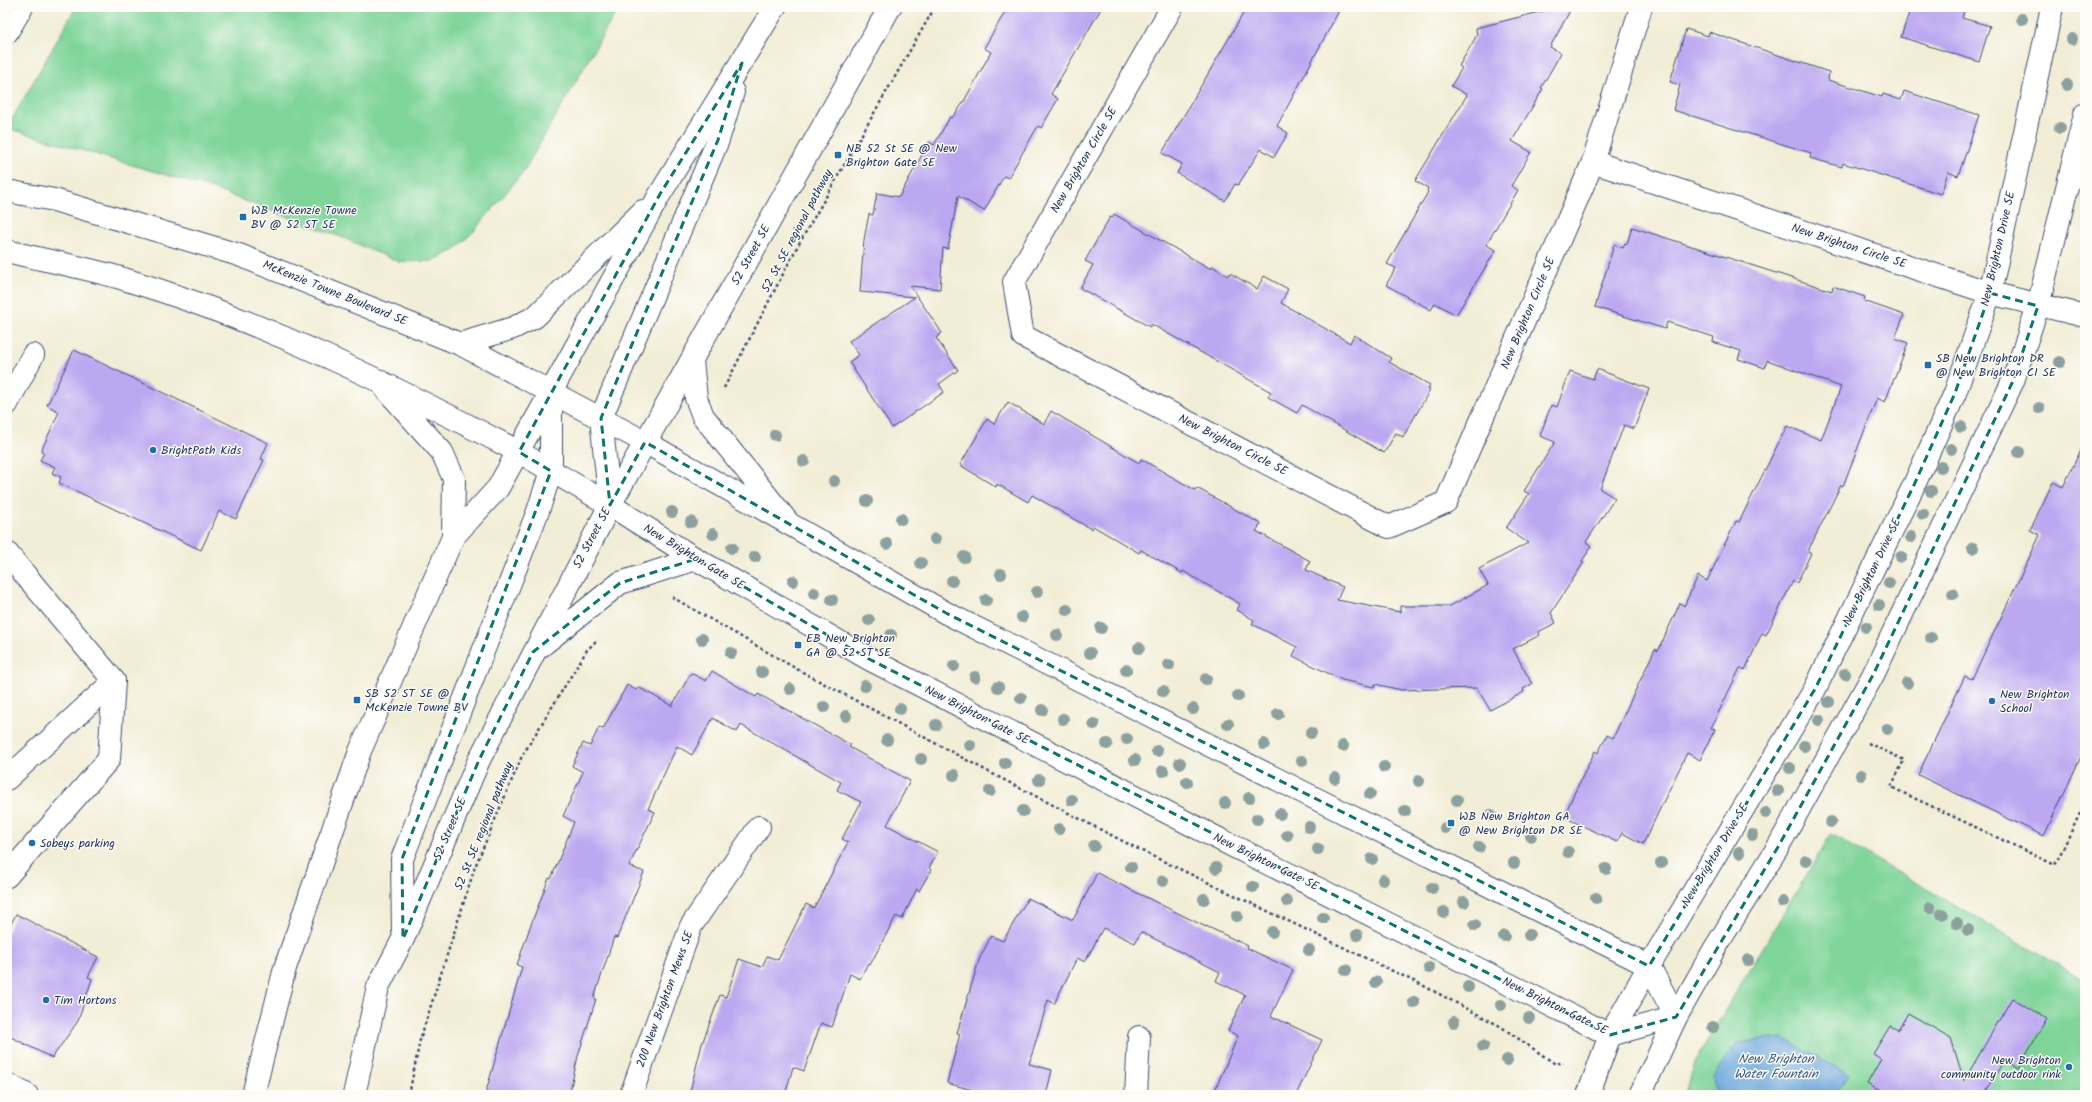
<svg xmlns="http://www.w3.org/2000/svg" width="2092" height="1102" viewBox="0 0 2092 1102" font-family="Kalam,sans-serif">
  <style>
    .green { fill: #7ed499; stroke: #4c827c }
    .water { fill: #6da7dc; stroke: #446b9d }
    .building { fill: #bca8f1 }
    .lines { fill: none; stroke-linecap: round; stroke-linejoin: round }
    .minor-casing { stroke: #3b4c70; stroke-width: 24 }
    .major-casing { stroke: #3b4c70; stroke-width: 24 }
    .path { stroke: #3b4c70; stroke-width: 2.5; stroke-dasharray: 3 3; stroke-linecap: butt }
    .minor { stroke: #fff; stroke-width: 22 }
    .major { stroke: #fff; stroke-width: 22 }
    .tree { fill: #8ca09e }
    .marked { fill: none; stroke: #0f766e; stroke-width: 3; stroke-dasharray: 8 5; stroke-linejoin: round }
    .poi-dot { fill: #1f6fb2; stroke: #fdfcf7; stroke-width: 1.5 }
    .labels { text-anchor: middle; dominant-baseline: central; stroke-width: 3; stroke-linejoin: round; paint-order: stroke }
    .poi-label { font-size: 12px; fill: #1b2f5e; stroke: #fdfcf7; text-anchor: start }
    .street-label { font-size: 12px; fill: #1b2f5e; stroke: #fdfcf7 }
    .water-label { font-size: 13px; font-style: italic; fill: #38598a; stroke: #fdfcf7 }
  </style>
  <rect width="100%" height="100%" fill="#fdfcf7"/>
  <filter id="ink" filterUnits="userSpaceOnUse"><feTurbulence type="fractalNoise" baseFrequency=".025" numOctaves="2"/><feDisplacementMap in="SourceGraphic" scale="8" xChannelSelector="R" yChannelSelector="G"/><feConvolveMatrix kernelMatrix="1 2 1 2 8 2 1 2 1" color-interpolation-filters="sRGB"/></filter>
  <filter id="wash" filterUnits="userSpaceOnUse"><feTurbulence type="fractalNoise" baseFrequency=".012" numOctaves="4" result="noise"/><feDisplacementMap in="SourceGraphic" scale="16" xChannelSelector="R" yChannelSelector="G"/><feGaussianBlur stdDeviation="0.9" result="paint"/><feColorMatrix in="noise" values="0 0 0 0 0 0 0 0 0 0 0 0 0 0 0 0 0 1.4 0 .05"/><feComposite in="paint" operator="in"/></filter>
  <g filter="url(#wash)">
    <rect width="100%" height="100%" fill="#f2edd6"/>
    <g class="green">
      <polygon points="76,7 619,7 524,171 475,230 455,250 432,261 399,262 341,237 213,189 7,128"/>
      <polygon points="1831,834 2085,980 2085,1095 1684,1095 1696,1059"/>
    </g>
    <polygon class="water" points="1782,1038 1849,1074 1833,1095 1715,1095 1713,1078 1736,1043"/>
    <g id="blocks">
      <g class="building">
        <polygon points="1008,7 1102,7 1051,94 1058,99 1041,128 1038,126 1008,178 1004,176 984,211 958,196 948,249 943,248 940,289 910,286 942,333 936,338 958,370 939,384 944,392 892,428 849,362 859,355 849,341 915,297 860,292 864,240 869,214 873,215 877,193 899,197 929,142 934,145 950,117 952,118 963,103 991,52 984,48"/>
        <polygon points="1247,7 1341,7 1277,126 1288,133 1274,157 1261,149 1238,185 1235,184 1225,201 1177,173 1182,164 1162,153"/>
        <polygon points="1559,7 1572,7 1550,47 1561,53 1541,88 1543,89 1512,141 1531,152 1511,186 1518,190 1486,245 1496,250 1456,315 1435,303 1431,310 1386,285 1396,268 1387,264 1428,192 1427,191 1428,188 1415,181 1467,95 1451,86 1462,68 1459,66 1477,35 1476,28"/>
        <polygon points="1911,7 1965,7 1962,18 1990,26 1979,62 1901,37"/>
        <polygon points="1686,29 1708,36 1709,32 1829,72 1828,80 1882,97 1883,94 1901,100 1904,91 1979,115 1958,176 1948,172 1941,194 1843,163 1842,167 1810,158 1811,153 1673,110 1680,85 1670,82"/>
        <polygon points="1114,214 1211,269 1212,266 1228,276 1230,273 1257,289 1264,276 1288,289 1281,303 1350,343 1354,335 1391,358 1389,362 1430,385 1428,389 1430,390 1403,437 1396,433 1384,453 1302,405 1297,413 1268,397 1271,392 1151,324 1150,327 1080,288 1093,265 1085,261 1110,217 1112,218"/>
        <polygon points="1632,227 1832,291 1833,286 1865,297 1864,301 1904,315 1895,338 1908,343 1885,402 1877,398 1843,486 1841,485 1808,551 1811,553 1797,583 1793,581 1766,635 1762,633 1745,670 1740,668 1711,728 1715,729 1700,760 1687,753 1643,844 1622,833 1617,842 1564,817 1572,798 1595,751 1598,753 1607,735 1613,738 1655,649 1658,651 1680,603 1684,606 1698,576 1707,581 1736,521 1739,522 1787,426 1821,440 1841,387 1767,360 1765,368 1738,359 1741,351 1713,342 1714,337 1667,322 1665,329 1595,307 1614,245 1623,248 1625,243 1627,244"/>
        <polygon points="74,350 268,443 261,459 264,460 236,519 219,511 201,550 59,483 61,477 52,473 55,467 40,460 44,453 41,451 59,412 47,405"/>
        <polygon points="1597,369 1649,389 1634,429 1624,425 1600,489 1615,498 1586,542 1592,546 1582,561 1584,562 1551,613 1556,623 1538,632 1540,635 1513,649 1532,684 1523,689 1524,692 1490,710 1477,688 1401,690 1375,684 1374,687 1342,680 1293,656 1297,647 1252,624 1254,620 1237,610 1240,604 1183,571 1182,573 1141,550 1139,553 1093,526 1091,529 1032,495 1028,502 997,484 996,487 960,465 987,419 994,424 1008,402 1044,424 1051,411 1139,463 1141,459 1195,490 1197,488 1261,524 1256,531 1310,561 1306,570 1343,587 1337,600 1400,612 1400,606 1450,606 1488,585 1479,569 1528,543 1506,528 1529,494 1524,491 1555,442 1540,436 1551,405 1557,407 1570,371 1593,379"/>
        <polygon points="2085,441 2085,748 2044,836 1918,775 1965,676 1972,679 2040,535 2030,530 2053,482 2063,487"/>
        <polygon points="712,671 756,697 758,694 851,745 849,747 910,781 887,825 938,852 929,868 931,870 919,891 917,889 902,919 896,916 870,965 868,963 860,979 850,974 832,1027 821,1023 804,1071 793,1067 785,1095 689,1095 702,1044 720,995 726,997 739,959 762,967 767,956 778,960 806,904 814,908 848,842 842,839 861,802 837,790 841,782 741,725 737,732 713,718 692,755 677,746 648,809 655,812 629,866 644,872 617,938 614,937 594,998 596,999 578,1056 569,1095 485,1095 522,967 517,965 530,927 549,878 551,879 574,822 563,816 583,772 572,766 583,743 590,746 599,727 603,729 627,685 636,690 638,687 672,706 691,673 706,681"/>
        <polygon points="1097,873 1206,927 1206,926 1248,946 1247,948 1293,970 1271,1016 1322,1040 1296,1095 1213,1095 1238,1036 1228,1031 1245,995 1216,981 1220,972 1141,932 1135,943 1103,928 1085,962 1077,958 1054,1004 1048,1000 1029,1064 1052,1070 1046,1095 990,1095 947,1083 960,1034 957,1033 979,960 991,936 1003,941 1028,898 1073,920"/>
        <polygon points="16,914 98,957 88,977 92,979 78,1021 52,1058 7,1035 7,932"/>
        <polygon points="2012,998 2047,1018 2018,1068 2004,1060 1984,1095 1888,1095 1867,1084 1881,1059 1873,1054 1890,1026 1898,1030 1908,1013 1951,1038 1964,1081"/>
      </g>
    </g>
  </g>
  <g filter="url(#ink)">
    <use href="#blocks" fill-opacity="0" stroke="#3b4c70" stroke-width="1"/>
    <g class="lines">
      <g class="minor-casing">
        <g id="minor">
          <polyline points="1172,7 1014,282 1023,336 1389,527 1446,502 1593,162 1641,7"/>
          <polyline points="7,32 22,7"/>
          <polyline points="1593,162 1990,293 2085,316"/>
          <polyline points="7,404 33,355"/>
          <polyline points="645,442 946,613 1649,966 1676,1017"/>
          <polyline points="519,452 610,505 696,559 869,659 1215,837 1610,1035 1676,1017"/>
          <polyline points="7,553 114,681 7,779"/>
          <polyline points="7,876 109,759 114,681"/>
          <polyline points="7,1084 27,1095"/>
          <polyline points="631,1095 691,926 759,827"/>
          <polyline points="1136,1095 1139,1037"/>
          <polyline points="1588,1095 1610,1035 1649,966 1815,689 1914,485 1955,393 1990,293 2052,7"/>
          <polyline points="1640,1095 1676,1017 1715,948 1778,847 1873,675 2013,381 2038,306 2085,114"/>
        </g>
      </g>
      <g class="major-casing">
        <g id="major">
          <polyline points="7,191 54,200 239,255 460,344 645,442"/>
          <path d="M7,251C47,261 88,268 127,280C264,321 393,386 519,452"/>
          <polyline points="460,344 513,328 535,317 643,211"/>
          <polyline points="692,361 696,398 703,416 787,521"/>
          <polyline points="384,387 442,452 454,479 453,537"/>
          <polyline points="610,505 601,418 718,140 733,92"/>
          <polyline points="541,646 620,583 696,559"/>
          <polyline points="403,931 402,859 538,511 551,471 551,394"/>
          <polyline points="253,1095 285,968 360,751 453,537 498,488 660,194 775,7"/>
          <polyline points="354,1095 378,987 403,939 479,760 610,505 890,7"/>
        </g>
      </g>
      <g class="path">
        <polyline points="724,388 796,249 935,7"/>
        <polyline points="672,597 795,668 989,772 1142,851 1422,985 1500,1026 1554,1063 1564,1063"/>
        <polyline points="1868,743 1904,760 1891,787 2055,865 2084,805"/>
        <polyline points="409,1095 420,1040 475,867 522,756 587,650 596,641"/>
      </g>
      <use href="#minor" class="minor"/>
      <use href="#major" class="major"/>
    </g>
    <g class="tree">
      <circle cx="2022" cy="19" r="6"/>
      <circle cx="2072" cy="39" r="6"/>
      <circle cx="2067" cy="85" r="6"/>
      <circle cx="2060" cy="128" r="6"/>
      <circle cx="2060" cy="362" r="6"/>
      <circle cx="2039" cy="408" r="6"/>
      <circle cx="1961" cy="427" r="6"/>
      <circle cx="775" cy="435" r="6"/>
      <circle cx="1951" cy="449" r="6"/>
      <circle cx="2019" cy="452" r="6"/>
      <circle cx="804" cy="461" r="6"/>
      <circle cx="1941" cy="467" r="6"/>
      <circle cx="834" cy="481" r="6"/>
      <circle cx="1931" cy="491" r="6"/>
      <circle cx="867" cy="501" r="6"/>
      <circle cx="672" cy="512" r="6"/>
      <circle cx="1923" cy="514" r="6"/>
      <circle cx="901" cy="519" r="6"/>
      <circle cx="691" cy="522" r="6"/>
      <circle cx="713" cy="534" r="6"/>
      <circle cx="1911" cy="537" r="6"/>
      <circle cx="935" cy="539" r="6"/>
      <circle cx="887" cy="544" r="6"/>
      <circle cx="732" cy="548" r="6"/>
      <circle cx="1973" cy="548" r="6"/>
      <circle cx="755" cy="557" r="6"/>
      <circle cx="964" cy="557" r="6"/>
      <circle cx="1901" cy="557" r="6"/>
      <circle cx="921" cy="563" r="6"/>
      <circle cx="1001" cy="574" r="6"/>
      <circle cx="793" cy="581" r="6"/>
      <circle cx="952" cy="581" r="6"/>
      <circle cx="1889" cy="583" r="6"/>
      <circle cx="1037" cy="592" r="6"/>
      <circle cx="814" cy="593" r="6"/>
      <circle cx="1953" cy="594" r="6"/>
      <circle cx="832" cy="600" r="6"/>
      <circle cx="986" cy="600" r="6"/>
      <circle cx="1879" cy="605" r="6"/>
      <circle cx="1067" cy="610" r="6"/>
      <circle cx="1022" cy="617" r="6"/>
      <circle cx="869" cy="620" r="6"/>
      <circle cx="1866" cy="627" r="6"/>
      <circle cx="1101" cy="628" r="6"/>
      <circle cx="891" cy="635" r="6"/>
      <circle cx="1057" cy="635" r="6"/>
      <circle cx="1931" cy="638" r="6"/>
      <circle cx="702" cy="639" r="6"/>
      <circle cx="1139" cy="648" r="6"/>
      <circle cx="731" cy="653" r="6"/>
      <circle cx="1090" cy="653" r="6"/>
      <circle cx="1169" cy="665" r="6"/>
      <circle cx="954" cy="666" r="6"/>
      <circle cx="1126" cy="670" r="6"/>
      <circle cx="762" cy="672" r="6"/>
      <circle cx="1845" cy="674" r="6"/>
      <circle cx="975" cy="677" r="6"/>
      <circle cx="1206" cy="679" r="6"/>
      <circle cx="1907" cy="683" r="6"/>
      <circle cx="865" cy="686" r="6"/>
      <circle cx="998" cy="687" r="6"/>
      <circle cx="790" cy="689" r="6"/>
      <circle cx="1163" cy="691" r="6"/>
      <circle cx="1238" cy="696" r="6"/>
      <circle cx="1021" cy="698" r="6"/>
      <circle cx="1829" cy="702" r="6"/>
      <circle cx="824" cy="707" r="6"/>
      <circle cx="900" cy="709" r="6"/>
      <circle cx="1193" cy="709" r="6"/>
      <circle cx="1042" cy="710" r="6"/>
      <circle cx="1278" cy="714" r="6"/>
      <circle cx="846" cy="716" r="6"/>
      <circle cx="1063" cy="719" r="6"/>
      <circle cx="1819" cy="720" r="6"/>
      <circle cx="1094" cy="724" r="6"/>
      <circle cx="1228" cy="724" r="6"/>
      <circle cx="936" cy="725" r="6"/>
      <circle cx="1887" cy="729" r="6"/>
      <circle cx="1311" cy="733" r="6"/>
      <circle cx="1127" cy="739" r="6"/>
      <circle cx="887" cy="740" r="6"/>
      <circle cx="1107" cy="744" r="6"/>
      <circle cx="1264" cy="744" r="6"/>
      <circle cx="970" cy="745" r="6"/>
      <circle cx="1343" cy="746" r="6"/>
      <circle cx="1804" cy="746" r="6"/>
      <circle cx="1157" cy="751" r="6"/>
      <circle cx="921" cy="759" r="6"/>
      <circle cx="1135" cy="760" r="6"/>
      <circle cx="1302" cy="761" r="6"/>
      <circle cx="1005" cy="763" r="6"/>
      <circle cx="1180" cy="763" r="6"/>
      <circle cx="1384" cy="767" r="6"/>
      <circle cx="1790" cy="768" r="6"/>
      <circle cx="1163" cy="771" r="6"/>
      <circle cx="954" cy="775" r="6"/>
      <circle cx="1861" cy="775" r="6"/>
      <circle cx="1335" cy="778" r="6"/>
      <circle cx="1039" cy="780" r="6"/>
      <circle cx="1419" cy="781" r="6"/>
      <circle cx="1187" cy="782" r="6"/>
      <circle cx="990" cy="791" r="6"/>
      <circle cx="1778" cy="791" r="6"/>
      <circle cx="1370" cy="794" r="6"/>
      <circle cx="1249" cy="798" r="6"/>
      <circle cx="1072" cy="800" r="6"/>
      <circle cx="1457" cy="800" r="6"/>
      <circle cx="1225" cy="803" r="6"/>
      <circle cx="1023" cy="811" r="6"/>
      <circle cx="1405" cy="811" r="6"/>
      <circle cx="1766" cy="813" r="6"/>
      <circle cx="1280" cy="814" r="6"/>
      <circle cx="1491" cy="815" r="6"/>
      <circle cx="1257" cy="819" r="6"/>
      <circle cx="1831" cy="822" r="6"/>
      <circle cx="1309" cy="827" r="6"/>
      <circle cx="1445" cy="828" r="6"/>
      <circle cx="1059" cy="829" r="6"/>
      <circle cx="1287" cy="835" r="6"/>
      <circle cx="1752" cy="835" r="6"/>
      <circle cx="1531" cy="836" r="6"/>
      <circle cx="1094" cy="846" r="6"/>
      <circle cx="1479" cy="847" r="6"/>
      <circle cx="1318" cy="849" r="6"/>
      <circle cx="1568" cy="852" r="6"/>
      <circle cx="1739" cy="853" r="6"/>
      <circle cx="1372" cy="859" r="6"/>
      <circle cx="1806" cy="861" r="6"/>
      <circle cx="1514" cy="863" r="6"/>
      <circle cx="1661" cy="863" r="6"/>
      <circle cx="1131" cy="867" r="6"/>
      <circle cx="1216" cy="868" r="6"/>
      <circle cx="1606" cy="869" r="6"/>
      <circle cx="1383" cy="880" r="6"/>
      <circle cx="1163" cy="881" r="6"/>
      <circle cx="1253" cy="887" r="6"/>
      <circle cx="1432" cy="888" r="6"/>
      <circle cx="1596" cy="898" r="6"/>
      <circle cx="1204" cy="899" r="6"/>
      <circle cx="1287" cy="901" r="6"/>
      <circle cx="1464" cy="902" r="6"/>
      <circle cx="1783" cy="902" r="6"/>
      <circle cx="1930" cy="908" r="6"/>
      <circle cx="1444" cy="912" r="6"/>
      <circle cx="1942" cy="914" r="6"/>
      <circle cx="1237" cy="916" r="6"/>
      <circle cx="1323" cy="918" r="6"/>
      <circle cx="1957" cy="923" r="6"/>
      <circle cx="1475" cy="925" r="6"/>
      <circle cx="1968" cy="930" r="6"/>
      <circle cx="1272" cy="932" r="6"/>
      <circle cx="1357" cy="935" r="6"/>
      <circle cx="1529" cy="935" r="6"/>
      <circle cx="1504" cy="936" r="6"/>
      <circle cx="1309" cy="950" r="6"/>
      <circle cx="1748" cy="960" r="6"/>
      <circle cx="1429" cy="968" r="6"/>
      <circle cx="1346" cy="970" r="6"/>
      <circle cx="1376" cy="982" r="6"/>
      <circle cx="1468" cy="987" r="6"/>
      <circle cx="1414" cy="1002" r="6"/>
      <circle cx="1501" cy="1005" r="6"/>
      <circle cx="1529" cy="1018" r="6"/>
      <circle cx="1454" cy="1022" r="6"/>
      <circle cx="1713" cy="1027" r="6"/>
      <circle cx="1483" cy="1046" r="6"/>
      <circle cx="1507" cy="1060" r="6"/>
    </g>
  </g>
  <path class="marked" d="M742,63L718,140L601,418L610,505L645,442L946,613L1649,966L1815,689L1914,485L1955,393L1990,293L2038,306L2013,381L1873,675L1778,847L1676,1017L1610,1035L869,659L696,559L620,583L533,652L479,760L403,939L402,859L551,471L519,452L660,194Z"/>
  <g class="poi-dot">
    <rect x="834" y="151" width="8" height="8" rx="2"/>
    <rect x="239" y="213" width="8" height="8" rx="2"/>
    <rect x="1924" y="361" width="8" height="8" rx="2"/>
    <circle cx="153" cy="450" r="4"/>
    <rect x="794" y="641" width="8" height="8" rx="2"/>
    <rect x="353" y="696" width="8" height="8" rx="2"/>
    <circle cx="1992" cy="701" r="4"/>
    <rect x="1447" y="819" width="8" height="8" rx="2"/>
    <circle cx="32" cy="843" r="4"/>
    <circle cx="46" cy="1000" r="4"/>
    <circle cx="2069" cy="1067" r="4"/>
  </g>
  <g class="labels">
    <g class="poi-label">
      <text x="846" y="148">NB 52 St SE @ New<tspan x="846" dy="14">Brighton Gate SE</tspan></text>
      <text x="251" y="210">WB McKenzie Towne<tspan x="251" dy="14">BV @ 52 ST SE</tspan></text>
      <text x="1936" y="358">SB New Brighton DR<tspan x="1936" dy="14">@ New Brighton CI SE</tspan></text>
      <text x="161" y="450">BrightPath Kids</text>
      <text x="806" y="638">EB New Brighton<tspan x="806" dy="14">GA @ 52 ST SE</tspan></text>
      <text x="365" y="693">SB 52 ST SE @<tspan x="365" dy="14">McKenzie Towne BV</tspan></text>
      <text x="2000" y="694">New Brighton<tspan x="2000" dy="14">School</tspan></text>
      <text x="1459" y="816">WB New Brighton GA<tspan x="1459" dy="14">@ New Brighton DR SE</tspan></text>
      <text x="40" y="843">Sobeys parking</text>
      <text x="54" y="1000">Tim Hortons</text>
      <text x="2061" y="1060" text-anchor="end">New Brighton<tspan x="2061" dy="14">community outdoor rink</tspan></text>
    </g>
    <g class="street-label">
      <text transform="translate(1084 160) rotate(-60)">New Brighton Circle SE</text>
      <text transform="translate(797 231) rotate(-62)">52 St SE regional pathway</text>
      <text transform="translate(1849 246) rotate(18)">New Brighton Circle SE</text>
      <text transform="translate(1998 249) rotate(-77)">New Brighton Drive SE</text>
      <text transform="translate(751 255) rotate(-61)">52 Street SE</text>
      <text transform="translate(335 293) rotate(22)">McKenzie Towne Boulevard SE</text>
      <text transform="translate(1528 313) rotate(-67)">New Brighton Circle SE</text>
      <text transform="translate(1233 445) rotate(27)">New Brighton Circle SE</text>
      <text transform="translate(592 538) rotate(-62)">52 Street SE</text>
      <text transform="translate(694 557) rotate(31)">New Brighton Gate SE</text>
      <text transform="translate(1872 572) rotate(-64)">New Brighton Drive SE</text>
      <text transform="translate(977 715) rotate(27)">New Brighton Gate SE</text>
      <text transform="translate(484 826) rotate(-68)">52 St SE regional pathway</text>
      <text transform="translate(450 829) rotate(-67)">52 Street SE</text>
      <text transform="translate(1715 855) rotate(-59)">New Brighton Drive SE</text>
      <text transform="translate(1266 862) rotate(26)">New Brighton Gate SE</text>
      <text transform="translate(665 999) rotate(-70)">200 New Brighton Mews SE</text>
      <text transform="translate(1555 1006) rotate(26)">New Brighton Gate SE</text>
    </g>
    <g class="water-label">
      <text x="1776" y="1059">New Brighton<tspan x="1776" dy="15">Water Fountain</tspan></text>
    </g>
  </g>
  <rect width="2092" height="1102" fill="none" stroke="#fdfcf7" stroke-width="24"/>
</svg>
